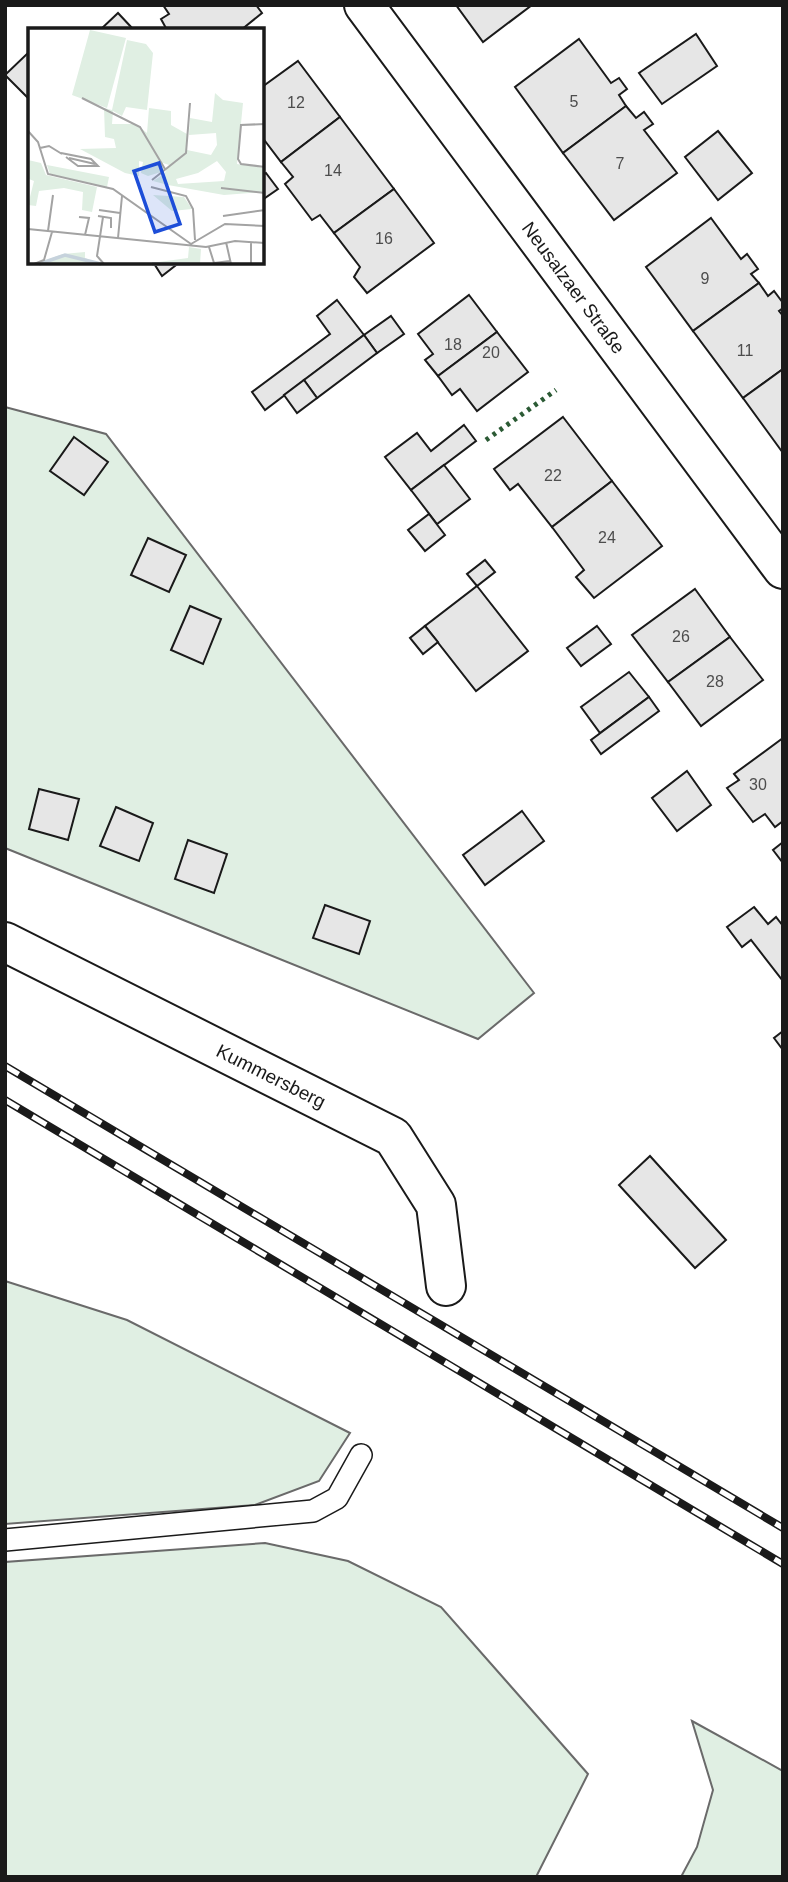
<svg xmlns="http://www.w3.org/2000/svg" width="788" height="1882" viewBox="0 0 788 1882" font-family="Helvetica,sans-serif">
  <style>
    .green { fill: #e0efe3; stroke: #6a6a6a; stroke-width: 2 }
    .building { fill: #e6e6e6; stroke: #1a1a1a; stroke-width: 2 }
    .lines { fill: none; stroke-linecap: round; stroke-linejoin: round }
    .service-casing { stroke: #1a1a1a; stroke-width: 24 }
    .minor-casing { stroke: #1a1a1a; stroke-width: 42 }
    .primary-casing { stroke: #1a1a1a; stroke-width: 42 }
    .service { stroke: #fff; stroke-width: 21 }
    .minor { stroke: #fff; stroke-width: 38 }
    .primary { stroke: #fff; stroke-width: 38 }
    .rail-casing { stroke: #1a1a1a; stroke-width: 8 }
    .rail { stroke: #fff; stroke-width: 5; stroke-dasharray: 16; stroke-linecap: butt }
    .hedge { stroke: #2b5a34; stroke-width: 5; stroke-dasharray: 3.5 5; stroke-linecap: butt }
    .labels { text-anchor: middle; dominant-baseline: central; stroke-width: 5; stroke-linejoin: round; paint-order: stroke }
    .number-label { font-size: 16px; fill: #4d4d4d }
    .street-label { font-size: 19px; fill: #1a1a1a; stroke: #fff }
    .inset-river { fill: none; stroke: #c6d2dc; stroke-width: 3.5 }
    .inset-road { fill: none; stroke: #a3a3a3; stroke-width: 2 }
    .view { fill: #1d4ed8; fill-opacity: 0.15; stroke: #1d4ed8; stroke-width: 3.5 }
    .inset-edge { fill: none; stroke: #1a1a1a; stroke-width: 3.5 }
  </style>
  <rect width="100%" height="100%" fill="#fff"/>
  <g class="green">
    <polygon points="5,407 106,434 534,993 478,1039 5,848"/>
    <polygon points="5,1281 127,1320 350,1433 319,1481 255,1505 5,1524"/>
    <polygon points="265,1543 348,1561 441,1607 588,1774 536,1877 5,1877 5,1562"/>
    <polygon points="692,1721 783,1771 783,1877 681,1877 697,1847 713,1790"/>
  </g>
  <g class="building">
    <polygon points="163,5 256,5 262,13 241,30 167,30 161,19 169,14"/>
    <polygon points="456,5 532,5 483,42"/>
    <polygon points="118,13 132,28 100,30"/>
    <polygon points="696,34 717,66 662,104 639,73"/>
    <polygon points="579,39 611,83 619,78 627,89 619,95 626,106 563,153 515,87"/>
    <polygon points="30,51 30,100 5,75"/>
    <polygon points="298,61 340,117 281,162 262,137 262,87"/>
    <polygon points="626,106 636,118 644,112 653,124 644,130 677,173 614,220 563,153"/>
    <polygon points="340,117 394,189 334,233 320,215 312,220 285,184 293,177 281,162"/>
    <polygon points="718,131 752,173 718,200 685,157"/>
    <polygon points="266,173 278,189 262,200 262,175"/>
    <polygon points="394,189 434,243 367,293 354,277 360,267 334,233"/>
    <polygon points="711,218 741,259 747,254 758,269 751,274 759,283 693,331 646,267"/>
    <polygon points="153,262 180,262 162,276"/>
    <polygon points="759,283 768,296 774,291 783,303 783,308 779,311 783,316 783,369 743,398 693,331"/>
    <polygon points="469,295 497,332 438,376 425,360 433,354 418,334"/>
    <polygon points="337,300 364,335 265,410 252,392 330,334 317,316"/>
    <polygon points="391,316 404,334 377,353 364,335"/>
    <polygon points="497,332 528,372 477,411 460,389 452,395 438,376"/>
    <polygon points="364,335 377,353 317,398 304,380"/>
    <polygon points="783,369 783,453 743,398"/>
    <polygon points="304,380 317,398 297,413 284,395"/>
    <polygon points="563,417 612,481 552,527 518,484 510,490 494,469"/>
    <polygon points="464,425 476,441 411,490 385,457 417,433 431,451"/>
    <polygon points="74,437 108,462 84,495 50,471"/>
    <polygon points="444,465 470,499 437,524 411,490"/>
    <polygon points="612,481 662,546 594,598 576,577 584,570 552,527"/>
    <polygon points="429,514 445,535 425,551 408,530"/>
    <polygon points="148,538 186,555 169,592 131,575"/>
    <polygon points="485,560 495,572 477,586 467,574"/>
    <polygon points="477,586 528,651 476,691 425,626"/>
    <polygon points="695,589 730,637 668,682 632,635"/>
    <polygon points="190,606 221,619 203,664 171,650"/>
    <polygon points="425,626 438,642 423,654 410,638"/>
    <polygon points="597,626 611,644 581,666 567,648"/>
    <polygon points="730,637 763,680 701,726 668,682"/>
    <polygon points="629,672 649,697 600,733 581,707"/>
    <polygon points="649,697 659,711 601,754 591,740"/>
    <polygon points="783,738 783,821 775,827 765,814 753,822 727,788 739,780 734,774"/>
    <polygon points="687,771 711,805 677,831 652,798"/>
    <polygon points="39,789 79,799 68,840 29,829"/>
    <polygon points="116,807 153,823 139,861 100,846"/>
    <polygon points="522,811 544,841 485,885 463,855"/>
    <polygon points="188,840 227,854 214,893 175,879"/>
    <polygon points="783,842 783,863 773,850"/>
    <polygon points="325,905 370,921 359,954 313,938"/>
    <polygon points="754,907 768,924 776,917 783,926 783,981 751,940 742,947 727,927"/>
    <polygon points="783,1031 783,1050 774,1038"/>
    <polygon points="650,1156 726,1240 695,1268 619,1185"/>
  </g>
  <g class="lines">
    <g class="service-casing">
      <polyline id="service" points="5,1540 313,1511 337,1498 361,1455"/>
    </g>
    <g class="minor-casing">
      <g id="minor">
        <path id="s1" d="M5,942L393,1137L436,1205L446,1286"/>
      </g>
    </g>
    <g class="primary-casing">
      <g id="primary">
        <path id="s2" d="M364,5L783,569"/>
      </g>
    </g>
    <use href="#service" class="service"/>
    <use href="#minor" class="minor"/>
    <use href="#primary" class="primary"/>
    <g class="rail-casing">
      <g id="rail">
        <polyline points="5,1066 783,1528"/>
        <polyline points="5,1100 783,1564"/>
      </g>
    </g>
    <use href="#rail" class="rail"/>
    <polyline class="hedge" points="486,440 556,390"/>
  </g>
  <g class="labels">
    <g class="number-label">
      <text x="574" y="101">5</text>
      <text x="296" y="102">12</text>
      <text x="620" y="163">7</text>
      <text x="333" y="170">14</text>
      <text x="384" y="238">16</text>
      <text x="705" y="278">9</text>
      <text x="453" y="344">18</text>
      <text x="745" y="350">11</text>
      <text x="491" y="352">20</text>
      <text x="553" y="475">22</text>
      <text x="607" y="537">24</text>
      <text x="681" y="636">26</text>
      <text x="715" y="681">28</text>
      <text x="758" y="784">30</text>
    </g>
    <g class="street-label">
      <text stroke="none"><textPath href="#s2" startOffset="352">Neusalzaer Straße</textPath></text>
      <text stroke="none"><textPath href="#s1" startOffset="298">Kummersberg</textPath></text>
    </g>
  </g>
  <g transform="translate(28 28)">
    <rect width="236" height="236" fill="#fff"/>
    <path d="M62,2L98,10L79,80L44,67ZM99,12L118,16L125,25L119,82L98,79L94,88L85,83L84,96H108L119,105L121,80L143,83V97L159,106V122L183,127L189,117L188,105L161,107L162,90L184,94L187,65L195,72L215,75L209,136L236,140V164L196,167L140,157L125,153L136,146L141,137L135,135L136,143L120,148L113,145L115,134L111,133V148L97,145L52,121L88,120L86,111L77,109L76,80L84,82ZM189,133L198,144L196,153L150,156L148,151L170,145ZM0,132L13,135L18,147L69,159L64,184L54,182L55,164L36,160L11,163L8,178L0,177L6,153L1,151ZM19,137L81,149L79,159L22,146ZM125,167L156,169L164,181L144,183ZM161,219L173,221L172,236H116L160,230ZM57,224V230L71,236H7L35,226Z" fill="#e0efe3" fill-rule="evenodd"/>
    <path class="inset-river" d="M11,236L37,227L73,236M124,236H162"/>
    <path class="inset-road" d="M54,70L112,99L137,141M237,96L213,97L210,131L213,136L237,139M0,103L10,114L20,146L85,161L163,216M12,120L21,118L34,126M33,125L63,131L70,138H50L38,129M41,130L67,136M124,152L158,125L162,75M123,159L158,168L165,181L167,212M193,160L237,165M71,182L92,185M70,188L83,190V200M195,188L237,182M51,189L61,190L57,207M75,189L69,228L76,236M0,201L178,219L207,213L237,215M20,203L25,167M90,210L94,168M198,214L203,236M163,216L197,196L237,198M181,219L186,235L202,233M6,236L16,232L24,204M223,236V214"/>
    <path class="view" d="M131,135L152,196L127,204L106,143Z"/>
    <rect width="236" height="236" class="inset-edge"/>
  </g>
  <rect width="788" height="1882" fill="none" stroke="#1a1a1a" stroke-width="14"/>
</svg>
